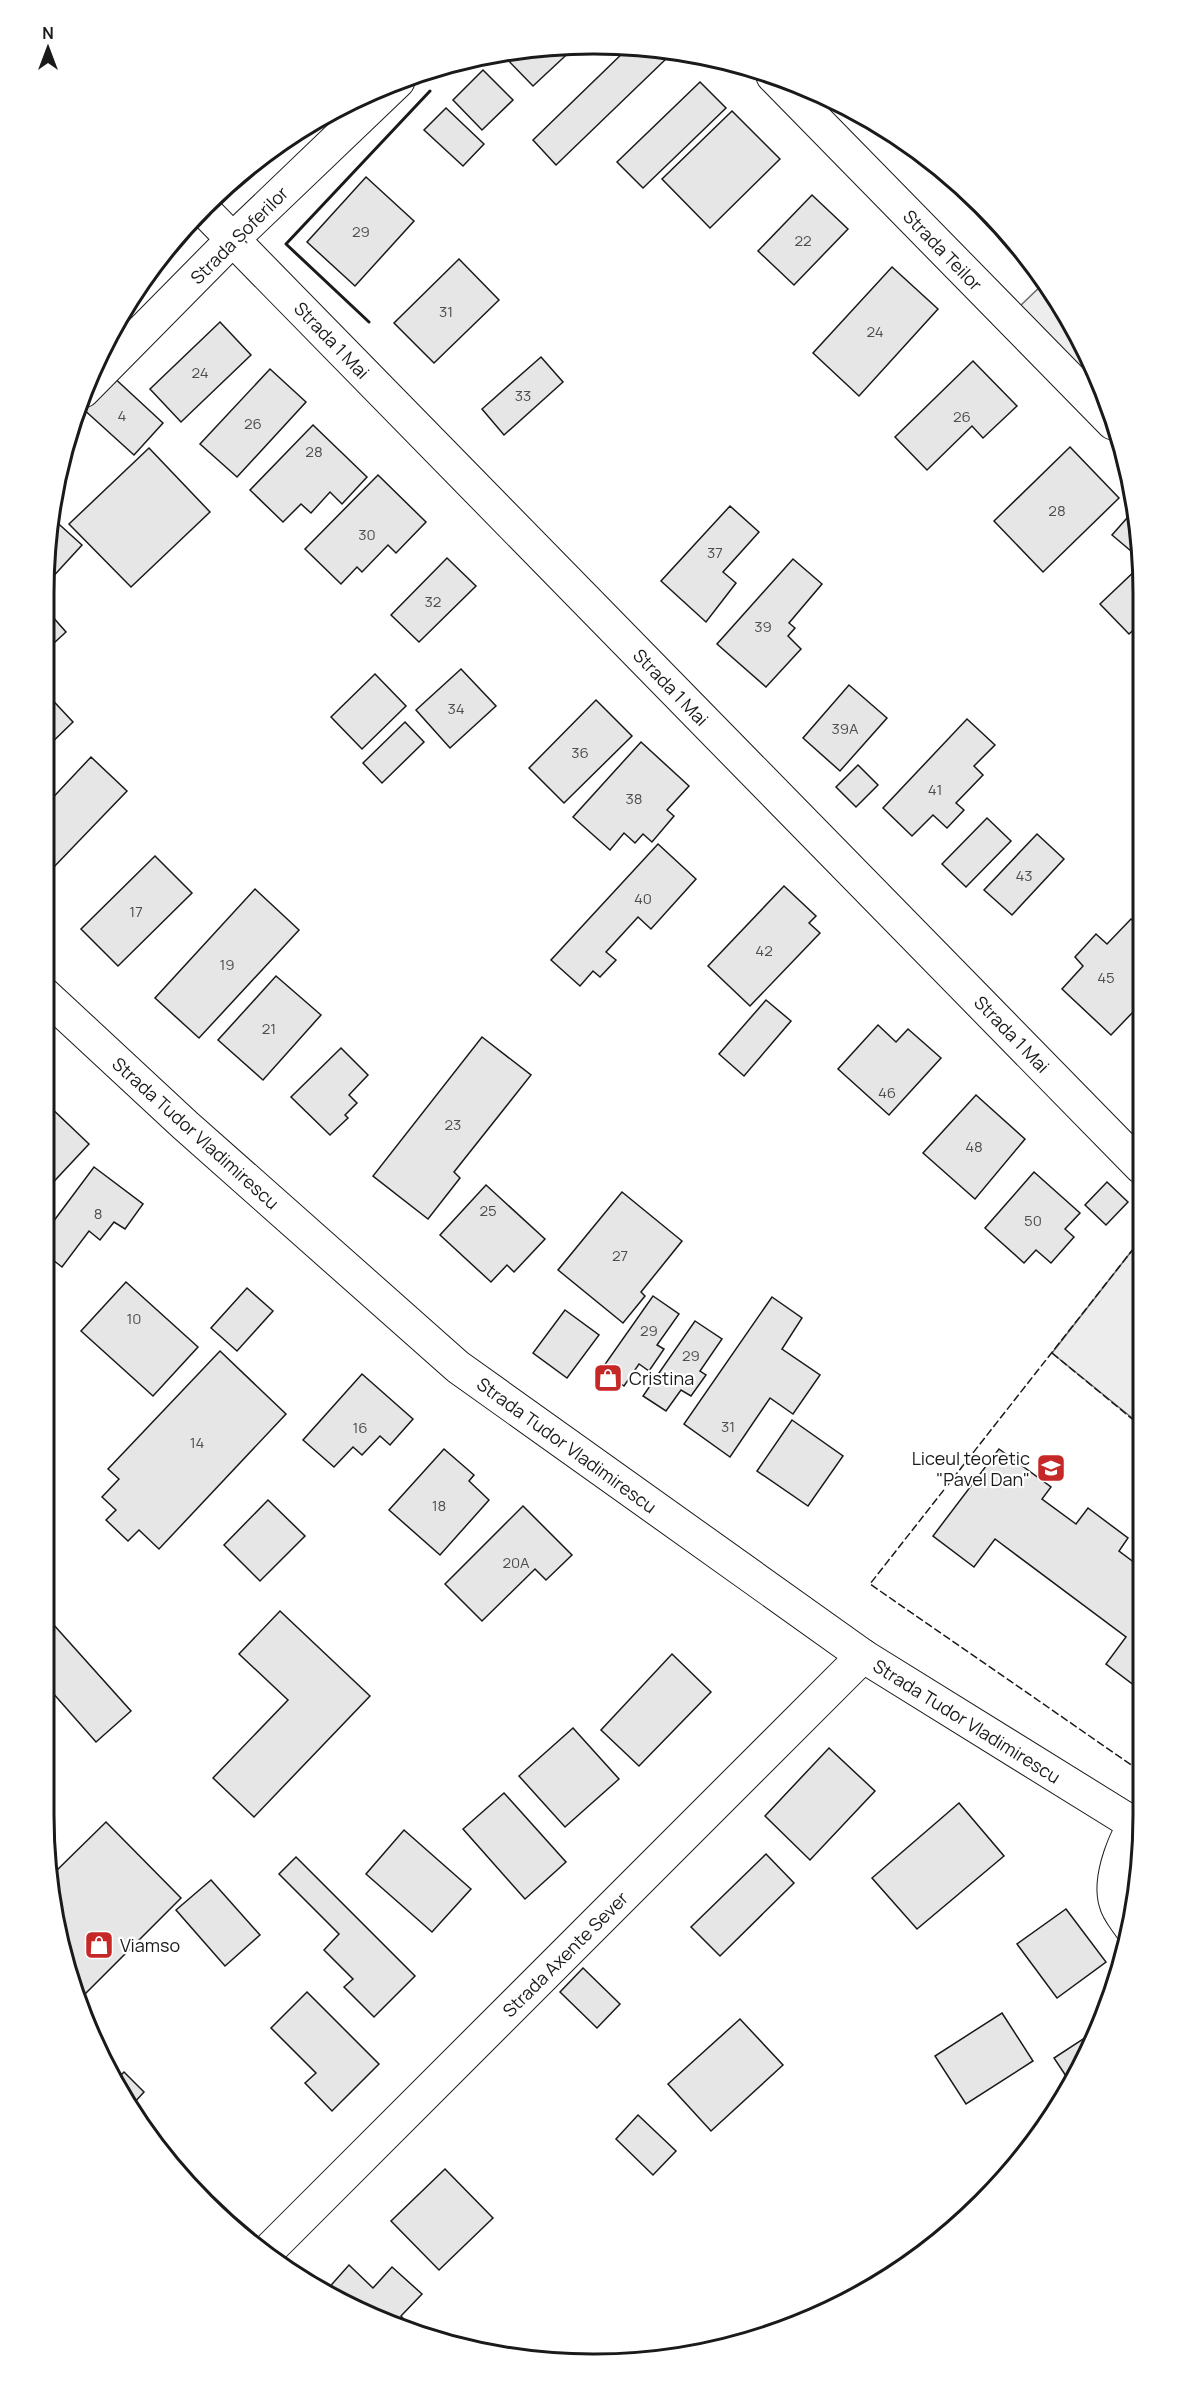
<svg xmlns="http://www.w3.org/2000/svg" width="1187" height="2408" viewBox="0 0 1187 2408" font-family="Manrope,sans-serif">
  <style>
    .built { fill: #ededed; stroke: #6a6a6a; stroke-width: 1.5 }
    .building { fill: #e6e6e6; stroke: #1a1a1a; stroke-width: 1.5 }
    .lines { fill: none; stroke-linecap: round; stroke-linejoin: round }
    .minor-casing { stroke: #1a1a1a; stroke-width: 35 }
    .minor { stroke: #fff; stroke-width: 33 }
    .fence { stroke: #1a1a1a; stroke-width: 1.5; stroke-dasharray: 8 3; stroke-linecap: butt }
    .wall { stroke: #1a1a1a; stroke-width: 3 }
    .labels { text-anchor: middle; dominant-baseline: central; stroke-width: 4.5; stroke-linejoin: round; paint-order: stroke }
    .number-label { font-size: 15px; fill: #4d4d4d }
    .street-label { font-size: 18px; fill: #1a1a1a; stroke: #fff }
    .poi-label { font-size: 18px; fill: #1a1a1a; stroke: #fff; text-anchor: start }
    .rim { fill: none; stroke: #1a1a1a; stroke-width: 3 }
  </style>
  <rect width="100%" height="100%" fill="#fff"/>
  <g class="built">
    <polygon points="1044,283 1102,383 1105,394 1020,306"/>
    <polygon points="1141,1239 1142,1426 1052,1353"/>
  </g>
  <g class="building">
    <polygon points="577,45 533,86 501,53"/>
    <polygon points="629,47 660,50 667,58 556,165 533,140"/>
    <polygon points="483,70 513,100 482,130 453,100"/>
    <polygon points="700,82 726,108 643,188 617,162"/>
    <polygon points="446,108 484,144 463,166 424,130"/>
    <polygon points="732,111 780,159 710,228 662,179"/>
    <polygon points="366,177 414,221 355,286 307,242"/>
    <polygon points="812,195 848,229 794,285 758,251"/>
    <polygon points="459,259 499,300 434,363 394,323"/>
    <polygon points="892,267 938,309 859,396 813,353"/>
    <polygon points="220,322 251,355 181,422 150,389"/>
    <polygon points="541,357 563,382 504,435 482,409"/>
    <polygon points="973,361 1017,406 983,438 972,426 927,470 895,437"/>
    <polygon points="270,369 306,402 237,477 200,444"/>
    <polygon points="110,374 163,423 134,455 81,407"/>
    <polygon points="313,425 367,477 342,504 330,492 311,513 301,504 283,522 250,490"/>
    <polygon points="1070,447 1119,498 1043,572 994,521"/>
    <polygon points="149,448 210,512 131,587 69,524"/>
    <polygon points="378,475 426,522 396,553 388,545 362,572 357,567 341,584 305,549"/>
    <polygon points="730,506 759,532 723,572 736,583 706,622 661,581"/>
    <polygon points="1135,509 1139,543 1131,551 1112,535"/>
    <polygon points="51,517 82,545 49,581 45,578"/>
    <polygon points="447,558 476,586 419,642 391,615"/>
    <polygon points="793,559 822,584 789,623 795,628 788,636 801,649 766,687 717,644"/>
    <polygon points="1139,567 1139,625 1129,634 1100,604"/>
    <polygon points="44,607 66,632 44,652"/>
    <polygon points="461,669 496,706 450,748 416,710"/>
    <polygon points="375,674 406,706 362,749 331,717"/>
    <polygon points="849,685 887,718 840,771 803,738"/>
    <polygon points="44,691 73,722 44,750"/>
    <polygon points="596,700 632,736 564,803 529,768"/>
    <polygon points="967,719 995,745 974,766 983,775 956,803 964,810 947,828 933,815 912,836 883,808"/>
    <polygon points="405,722 424,742 382,783 363,763"/>
    <polygon points="641,742 689,786 667,810 674,816 652,842 643,834 635,843 624,833 610,850 573,817"/>
    <polygon points="91,757 127,791 51,870 44,863 44,807"/>
    <polygon points="858,765 878,785 856,807 836,787"/>
    <polygon points="987,818 1011,841 966,887 942,864"/>
    <polygon points="1037,834 1064,859 1012,915 984,890"/>
    <polygon points="658,844 696,879 651,929 638,917 606,952 616,960 600,977 593,971 580,986 551,960"/>
    <polygon points="155,856 192,893 118,966 81,929"/>
    <polygon points="784,886 816,916 809,923 820,933 750,1006 708,966"/>
    <polygon points="255,889 299,930 199,1038 155,998"/>
    <polygon points="1131,919 1140,927 1141,1022 1132,1013 1111,1035 1062,989 1083,966 1075,957 1096,934 1107,944"/>
    <polygon points="276,976 321,1015 263,1080 218,1040"/>
    <polygon points="766,1000 791,1021 744,1076 719,1054"/>
    <polygon points="878,1025 896,1042 908,1029 941,1058 889,1115 838,1069"/>
    <polygon points="482,1037 531,1075 454,1172 460,1178 428,1219 373,1176"/>
    <polygon points="341,1048 368,1075 349,1095 357,1103 345,1115 348,1118 330,1135 291,1097"/>
    <polygon points="976,1095 1025,1139 975,1199 923,1153"/>
    <polygon points="46,1103 89,1144 44,1192 44,1106"/>
    <polygon points="94,1167 143,1204 125,1229 114,1222 100,1240 89,1231 62,1267 44,1253 44,1234"/>
    <polygon points="1034,1172 1080,1213 1065,1229 1074,1237 1051,1263 1036,1250 1024,1263 985,1228"/>
    <polygon points="1107,1182 1128,1202 1106,1225 1085,1205"/>
    <polygon points="486,1185 545,1239 514,1272 507,1265 491,1282 440,1235"/>
    <polygon points="622,1192 682,1241 641,1292 645,1296 623,1323 558,1270"/>
    <polygon points="126,1282 198,1347 153,1396 81,1331"/>
    <polygon points="247,1288 273,1311 237,1351 211,1328"/>
    <polygon points="653,1296 679,1314 657,1345 664,1349 649,1371 639,1364 624,1386 601,1370"/>
    <polygon points="772,1297 802,1318 782,1349 820,1375 793,1414 770,1398 730,1457 684,1424"/>
    <polygon points="565,1310 599,1335 567,1378 533,1353"/>
    <polygon points="695,1321 722,1339 700,1371 706,1375 691,1396 681,1390 666,1411 643,1396"/>
    <polygon points="220,1351 286,1414 159,1549 139,1530 128,1541 106,1520 116,1510 102,1497 119,1479 108,1469"/>
    <polygon points="362,1374 413,1419 390,1445 380,1436 362,1455 353,1447 334,1467 303,1440"/>
    <polygon points="792,1420 843,1456 808,1506 757,1471"/>
    <polygon points="444,1449 474,1475 469,1481 489,1500 440,1555 389,1510"/>
    <polygon points="999,1449 1051,1487 1042,1499 1076,1524 1088,1508 1128,1538 1119,1551 1143,1569 1143,1692 1106,1664 1126,1637 995,1539 974,1567 933,1536"/>
    <polygon points="268,1500 305,1536 260,1581 224,1545"/>
    <polygon points="523,1506 572,1555 546,1580 535,1569 482,1621 445,1584"/>
    <polygon points="280,1611 370,1696 254,1817 213,1778 288,1700 239,1654"/>
    <polygon points="44,1614 131,1711 96,1742 44,1683"/>
    <polygon points="672,1654 711,1692 639,1766 601,1730"/>
    <polygon points="573,1728 619,1779 565,1827 519,1776"/>
    <polygon points="829,1748 875,1791 810,1860 765,1816"/>
    <polygon points="504,1793 566,1862 525,1899 463,1829"/>
    <polygon points="959,1803 1004,1856 917,1929 872,1878"/>
    <polygon points="106,1822 181,1898 78,2001 73,1992 53,1874"/>
    <polygon points="404,1830 471,1889 432,1932 366,1874"/>
    <polygon points="766,1854 794,1883 720,1956 691,1927"/>
    <polygon points="296,1857 415,1976 374,2017 344,1987 353,1979 324,1950 339,1934 279,1874"/>
    <polygon points="211,1880 260,1935 225,1966 176,1910"/>
    <polygon points="1066,1909 1106,1962 1057,1998 1017,1944"/>
    <polygon points="583,1968 620,2004 597,2028 560,1992"/>
    <polygon points="307,1992 379,2064 332,2111 305,2083 316,2073 271,2028"/>
    <polygon points="1002,2013 1033,2061 966,2104 935,2056"/>
    <polygon points="740,2019 783,2065 711,2131 668,2084"/>
    <polygon points="1100,2028 1068,2079 1054,2058"/>
    <polygon points="124,2072 144,2092 133,2104 119,2077"/>
    <polygon points="638,2115 676,2151 653,2175 616,2139"/>
    <polygon points="445,2169 493,2218 439,2270 391,2221"/>
    <polygon points="349,2265 373,2288 392,2267 422,2294 401,2316 416,2333 383,2322 325,2292"/>
  </g>
  <g class="lines">
    <g class="minor-casing">
      <g id="minor">
        <polyline points="773,76 1113,423"/>
        <polyline points="202,208 1141,1167"/>
        <polyline points="83,391 233,239 398,81"/>
        <polyline points="44,994 185,1125 458,1367 863,1656 1142,1829"/>
        <path d="M1131,1928C1126,1920 1118,1912 1116,1903C1108,1879 1126,1832 1143,1815"/>
        <polyline points="267,2252 863,1656"/>
      </g>
    </g>
    <use href="#minor" class="minor"/>
    <g class="fence">
      <polyline points="1141,1239 870,1584 1143,1773"/>
      <polyline points="1052,1353 1142,1427"/>
    </g>
    <polyline class="wall" points="369,322 286,244 430,91"/>
  </g>
  <defs>
    <g id="shop-square" transform="scale(1.5)"><rect x="-9" y="-9" width="18" height="18" rx="4" fill="#c62828" stroke="#fff"/><path d="M-5-2.5h2.3a2.7 3.5 0 0 1 5.4 0H5L5.5 6h-11ZM-1.5-2.5h3a1.5 2.3 0 0 0-3 0Z" fill="#fff"/></g>
    <g id="school-square" transform="scale(1.5)"><rect x="-9" y="-9" width="18" height="18" rx="4" fill="#c62828" stroke="#fff"/><path d="M0-5L7-2L0 1L-7-2ZM-4 1L0 2.5L4 1V4Q0 6-4 4Z" fill="#fff"/></g>
  </defs>
  <g fill-rule="evenodd">
    <use href="#shop-square" x="608" y="1378"/>
    <use href="#school-square" x="1051" y="1468"/>
    <use href="#shop-square" x="99" y="1945"/>
  </g>
  <g class="labels">
    <g class="number-label">
      <text x="361" y="231">29</text>
      <text x="803" y="240">22</text>
      <text x="446" y="311">31</text>
      <text x="875" y="331">24</text>
      <text x="200" y="372">24</text>
      <text x="523" y="395">33</text>
      <text x="122" y="415">4</text>
      <text x="962" y="416">26</text>
      <text x="253" y="423">26</text>
      <text x="314" y="451">28</text>
      <text x="1057" y="510">28</text>
      <text x="367" y="534">30</text>
      <text x="715" y="552">37</text>
      <text x="433" y="601">32</text>
      <text x="763" y="626">39</text>
      <text x="456" y="708">34</text>
      <text x="845" y="728">39A</text>
      <text x="580" y="752">36</text>
      <text x="935" y="789">41</text>
      <text x="634" y="798">38</text>
      <text x="1024" y="875">43</text>
      <text x="643" y="898">40</text>
      <text x="136" y="911">17</text>
      <text x="764" y="950">42</text>
      <text x="227" y="964">19</text>
      <text x="1106" y="977">45</text>
      <text x="269" y="1028">21</text>
      <text x="887" y="1092">46</text>
      <text x="453" y="1124">23</text>
      <text x="974" y="1146">48</text>
      <text x="488" y="1210">25</text>
      <text x="98" y="1213">8</text>
      <text x="1033" y="1220">50</text>
      <text x="620" y="1255">27</text>
      <text x="134" y="1318">10</text>
      <text x="649" y="1330">29</text>
      <text x="691" y="1355">29</text>
      <text x="728" y="1426">31</text>
      <text x="360" y="1427">16</text>
      <text x="197" y="1442">14</text>
      <text x="439" y="1505">18</text>
      <text x="516" y="1562">20A</text>
    </g>
    <g class="street-label">
      <text transform="translate(239 235) rotate(-45)">Strada Șoferilor</text>
      <text transform="translate(943 250) rotate(46)">Strada Teilor</text>
      <text transform="translate(332 340) rotate(46)">Strada 1 Mai</text>
      <text transform="translate(671 687) rotate(46)">Strada 1 Mai</text>
      <text transform="translate(1012 1034) rotate(46)">Strada 1 Mai</text>
      <text transform="translate(196 1133) rotate(42)">Strada Tudor Vladimirescu</text>
      <text transform="translate(567 1445) rotate(36)">Strada Tudor Vladimirescu</text>
      <text transform="translate(967 1721) rotate(32)">Strada Tudor Vladimirescu</text>
      <text transform="translate(565 1954) rotate(-45)">Strada Axente Sever</text>
    </g>
    <g class="poi-label">
      <text x="629" y="1378">Cristina</text>
      <text x="1030" y="1458" text-anchor="end">Liceul teoretic<tspan x="1030" dy="21">"Pavel Dan"</tspan></text>
      <text x="120" y="1945">Viamso</text>
    </g>
  </g>
  <path d="M0 0H1187V2408H0ZM593 54H594A539 539 0 0 1 1133 593V1815A539 539 0 0 1 594 2354H593A539 539 0 0 1 54 1815V593A539 539 0 0 1 593 54Z" fill="#fff" fill-rule="evenodd"/>
  <path class="rim" d="M593 54H594A539 539 0 0 1 1133 593V1815A539 539 0 0 1 594 2354H593A539 539 0 0 1 54 1815V593A539 539 0 0 1 593 54Z"/>
  <g transform="translate(48 48)" stroke="#ffffff" stroke-width="4.5" paint-order="stroke">
  <path d="M0-4.5L10 22L0 15L-10 22Z" fill="#1a1a1a"/>
  <text y="-9" font-size="16" font-weight="bold" text-anchor="middle" fill="#1a1a1a">N</text>
  </g>
</svg>
